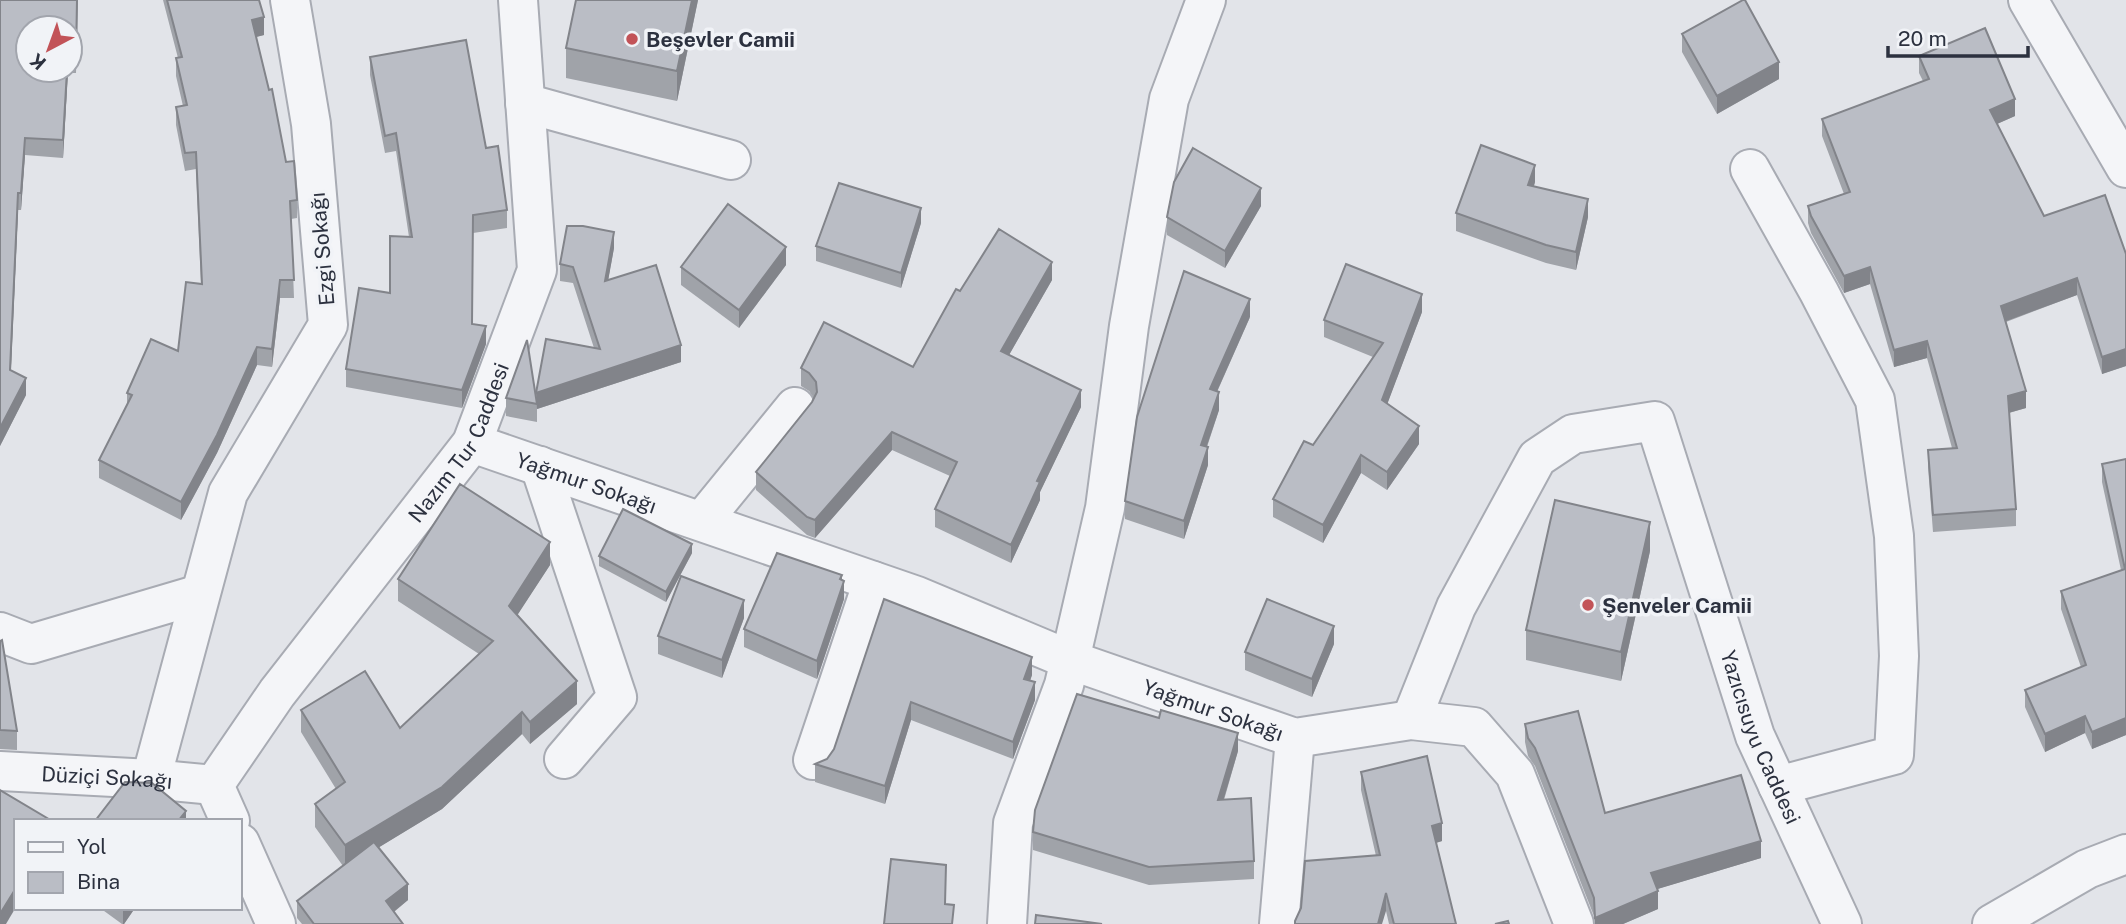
<svg xmlns="http://www.w3.org/2000/svg" width="2126" height="924" viewBox="0 0 2126 924" font-family="'Public Sans',sans-serif">
  <style>
    .lines { fill: none; stroke-linecap: round; stroke-linejoin: round }
    .minor-casing { stroke: #a8abb3; stroke-width: 42 }
    .tertiary-casing { stroke: #a8abb3; stroke-width: 42 }
    .minor { stroke: #f4f5f8; stroke-width: 38 }
    .tertiary { stroke: #f4f5f8; stroke-width: 38 }
    .wall { fill: #a0a3a9; fill-rule: evenodd }
    .shaded-wall { fill: #82848a }
    .building { fill: #babdc5; stroke: #82848a; stroke-width: 2 }
    .poi-dot { fill: #c25358; stroke: #f1f3f7; stroke-width: 2.5 }
    .labels { text-anchor: middle; dominant-baseline: central; stroke-width: 7; stroke-linejoin: round; paint-order: stroke }
    .poi-label { font-size: 21px; font-weight: bold; fill: #2c313f; stroke: #f1f3f7; text-anchor: start }
    .street-label { font-size: 21px; fill: #2c313f; stroke: #f1f3f7 }
  </style>
  <rect width="100%" height="100%" fill="#e2e4e9"/>
  <g class="lines">
    <g class="minor-casing">
      <g id="minor">
        <polyline points="525,103 731,160"/>
        <polyline points="1750,169 1819,292 1875,400 1894,536 1899,656 1894,755 1778,786"/>
        <path id="s1" d="M472,443L917,596L1070,660L1295,738L1411,720L1474,727L1515,774L1574,924"/>
        <polyline points="540,466 617,697 564,759"/>
        <polyline points="702,521 795,407"/>
        <polyline points="0,632 31,644 200,594"/>
        <path id="s2" d="M1411,720L1456,607L1537,458L1573,434L1655,421L1755,736L1842,924"/>
        <polyline points="813,760 873,581"/>
        <path id="s3" d="M0,771L151,779L214,785"/>
        <polyline points="151,779 228,493 328,325 311,124 290,0"/>
        <path id="s4" d="M230,821L214,785L277,693L472,443L537,270L518,0"/>
        <polyline points="240,843 276,924"/>
        <polyline points="1007,924 1013,823 1064,685 1070,660 1105,508 1129,326 1169,99 1206,0"/>
        <polyline points="1279,924 1295,738"/>
        <polyline points="1992,924 2087,869 2126,854"/>
      </g>
    </g>
    <g class="tertiary-casing">
      <polyline id="tertiary" points="2028,0 2126,168"/>
    </g>
    <use href="#minor" class="minor"/>
    <use href="#tertiary" class="tertiary"/>
  </g>
  <g class="wall">
    <path d="M0,0H78L76,73H68L63,158L25,155L21,210H18L11,370L26,395L0,446ZM70,28V70H28Z"/>
    <polygon points="163,0 167,0 264,35 256,37 286,162 297,200 297,218 291,219 294,298 280,298 272,367 257,365 217,453 181,520 99,478 99,460 127,406 127,393 178,351 201,284 196,169 185,171 176,125 176,107 183,106 176,76 176,58 178,58"/>
    <polygon points="698,0 677,101 566,78 566,48"/>
    <polygon points="1682,34 1779,79 1717,114 1682,52"/>
    <polygon points="1919,56 2015,116 1997,124 2044,216 2126,254 2126,366 2102,374 2077,295 2006,322 2026,408 2009,413 2016,509 2016,526 1933,532 1928,467 1928,450 1952,448 1927,358 1894,367 1870,284 1844,293 1811,233 1808,223 1808,206 1844,194 1822,136 1822,119 1923,81 1919,73"/>
    <polygon points="370,57 486,148 507,210 507,228 473,233 472,324 486,344 462,408 346,387 346,369 390,293 409,237 396,151 385,153 370,75"/>
    <polygon points="1535,182 1534,186 1588,217 1576,270 1546,263 1456,231 1456,213"/>
    <polygon points="1261,206 1225,268 1167,235 1167,217"/>
    <polygon points="921,223 901,288 816,261 816,246"/>
    <polygon points="614,248 608,280 681,362 537,409 537,422 506,416 506,398 536,398 594,348 573,283 560,281 560,264"/>
    <polygon points="786,265 739,328 681,285 681,267"/>
    <polygon points="1052,280 1009,355 1081,407 1040,492 1040,500 1011,563 935,527 935,509 950,476 892,450 815,538 807,535 756,490 756,472 812,402 814,398 809,391 801,386 801,368 913,367 960,291"/>
    <polygon points="1422,312 1387,404 1419,444 1387,490 1361,473 1323,543 1273,517 1273,499 1313,445 1373,357 1324,337 1324,320"/>
    <polygon points="1250,317 1217,392 1219,410 1207,447 1208,465 1184,539 1125,519 1125,501"/>
    <polygon points="2126,459 2126,735 2092,749 2085,733 2045,752 2025,707 2025,690 2081,667 2061,609 2061,591 2121,570 2102,482 2102,464"/>
    <polygon points="1650,551 1621,681 1526,660 1526,630"/>
    <polygon points="692,553 666,602 599,566 599,556"/>
    <polygon points="550,565 517,615 577,704 530,744 522,734 442,809 379,847 408,900 394,912 403,924 302,924 297,918 297,901 343,866 315,827 315,804 336,789 301,732 301,710 400,728 479,654 398,601 398,579"/>
    <polygon points="842,580 844,599 817,679 744,647 744,629"/>
    <polygon points="884,599 1032,675 1030,681 1035,700 1013,759 911,720 885,804 815,782 815,764 827,759 834,749"/>
    <polygon points="744,618 722,678 658,654 658,636"/>
    <polygon points="0,641 17,731 17,750 0,749"/>
    <polygon points="1334,644 1312,697 1245,670 1245,652"/>
    <polygon points="1525,724 1605,813 1761,858 1657,889 1658,909 1623,924 1595,924 1594,916 1535,766 1528,756 1525,742"/>
    <polygon points="1238,751 1224,800 1254,861 1254,879 1149,885 1033,850 1033,832"/>
    <polygon points="1361,772 1442,841 1436,843 1456,924 1389,924 1386,911 1376,856 1361,790"/>
    <polygon points="100,908 135,908 124,924 122,924"/>
  </g>
  <g class="shaded-wall">
    <polygon points="692,0 698,0 677,101 677,71"/>
    <polygon points="264,17 264,35 252,38 252,20"/>
    <polygon points="1779,62 1779,79 1717,114 1717,96"/>
    <polygon points="67,70 68,70 63,158 63,140"/>
    <polygon points="2015,99 2015,116 1990,127 1990,110"/>
    <polygon points="25,138 25,155 21,210 21,193"/>
    <polygon points="1535,165 1535,182 1528,203 1528,185"/>
    <polygon points="1261,188 1261,206 1225,268 1225,251"/>
    <polygon points="18,193 18,210 10,388 10,370"/>
    <polygon points="1588,199 1588,217 1576,270 1576,252"/>
    <polygon points="921,208 921,223 901,288 901,273"/>
    <polygon points="614,232 614,248 605,298 605,281"/>
    <polygon points="786,247 786,265 739,328 739,310"/>
    <polygon points="1052,262 1052,280 1001,369 1001,351"/>
    <polygon points="1870,267 1870,284 1844,293 1844,276"/>
    <polygon points="2077,278 2077,295 2001,323 2001,306"/>
    <polygon points="280,280 280,298 272,367 272,349"/>
    <polygon points="1422,294 1422,312 1382,418 1382,400"/>
    <polygon points="1250,299 1250,317 1210,407 1210,389"/>
    <polygon points="486,326 486,344 462,408 462,390"/>
    <polygon points="1927,341 1927,358 1894,367 1894,350"/>
    <polygon points="681,345 681,362 537,409 536,393"/>
    <polygon points="257,347 257,365 217,453 181,520 181,502"/>
    <polygon points="2126,349 2126,366 2102,374 2102,357"/>
    <polygon points="26,378 26,395 0,446 0,428"/>
    <polygon points="1081,390 1081,407 1040,492 1040,500 1011,563 1011,545 1037,481"/>
    <polygon points="2026,391 2026,408 2008,413 2008,396"/>
    <polygon points="1219,392 1219,410 1201,463 1201,445"/>
    <polygon points="1419,426 1419,444 1387,490 1387,472"/>
    <polygon points="892,432 892,450 815,538 815,520"/>
    <polygon points="1208,447 1208,465 1184,539 1184,521"/>
    <polygon points="1361,455 1361,473 1323,543 1323,525"/>
    <polygon points="1650,522 1650,551 1621,681 1621,652"/>
    <polygon points="550,542 550,565 509,628 509,606"/>
    <polygon points="692,544 692,553 666,602 666,592"/>
    <polygon points="842,575 842,587 844,581 844,599 817,679 817,661"/>
    <polygon points="744,600 744,618 722,678 722,660"/>
    <polygon points="1334,626 1334,644 1312,697 1312,679"/>
    <polygon points="1032,657 1032,675 1024,697 1024,679"/>
    <polygon points="577,681 577,704 530,744 530,722"/>
    <polygon points="1035,682 1035,700 1013,759 1013,742"/>
    <polygon points="911,702 911,720 885,804 885,786"/>
    <polygon points="522,712 522,734 442,809 345,868 345,845"/>
    <polygon points="2085,716 2085,733 2045,752 2045,734"/>
    <polygon points="2126,718 2126,735 2092,749 2092,732"/>
    <polygon points="1238,733 1238,751 1218,818 1218,800"/>
    <polygon points="186,811 186,821 178,821"/>
    <polygon points="1442,823 1442,841 1432,844 1432,826"/>
    <polygon points="1761,841 1761,858 1651,891 1651,873"/>
    <polygon points="408,884 408,900 386,918 386,901"/>
    <polygon points="16,888 16,907 6,924 0,924 0,914"/>
    <polygon points="1658,891 1658,909 1623,924 1595,924 1595,918"/>
    <polygon points="1386,893 1386,911 1382,924 1378,924"/>
    <polygon points="123,908 135,908 124,924 123,924"/>
  </g>
  <g class="building">
    <polygon points="0,0 77,0 76,56 70,56 70,28 28,28 28,70 67,70 63,140 25,138 21,193 18,193 10,370 26,378 0,428"/>
    <polygon points="167,0 259,0 264,17 252,20 269,90 272,89 286,162 294,161 297,200 290,201 294,280 280,280 272,349 257,347 217,435 181,502 99,460 132,395 127,393 151,339 178,351 186,282 202,284 196,152 185,153 176,107 187,105 176,58 182,57"/>
    <polygon points="576,0 692,0 677,71 566,48"/>
    <polygon points="1743,0 1745,0 1779,62 1717,96 1682,34"/>
    <polygon points="1985,28 2015,99 1990,110 2044,216 2105,195 2126,254 2126,349 2102,357 2077,278 2001,306 2026,391 2008,396 2016,509 1933,515 1928,450 1957,448 1927,341 1894,350 1870,267 1844,276 1811,216 1808,206 1850,192 1822,119 1929,79 1919,56"/>
    <polygon points="466,40 486,148 498,146 507,210 473,215 472,324 486,326 462,390 346,369 359,288 390,293 390,236 412,237 396,133 385,136 370,57"/>
    <polygon points="1481,145 1535,165 1528,185 1588,199 1576,252 1546,245 1456,213"/>
    <polygon points="1193,148 1261,188 1225,251 1167,217 1174,182"/>
    <polygon points="839,183 921,208 901,273 816,246"/>
    <polygon points="728,204 786,247 739,310 681,267"/>
    <polygon points="567,226 583,226 614,232 605,281 656,265 681,345 536,393 546,339 600,349 573,267 560,264"/>
    <polygon points="999,229 1052,262 1001,351 1081,390 1037,481 1040,482 1011,545 935,509 957,462 892,432 815,520 807,517 756,472 812,402 817,392 816,382 809,373 801,368 824,322 913,367 956,289 960,291"/>
    <polygon points="1346,264 1422,294 1382,400 1419,426 1387,472 1361,455 1323,525 1273,499 1304,441 1313,445 1383,343 1324,320"/>
    <polygon points="1184,271 1250,299 1210,389 1219,392 1201,445 1208,447 1184,521 1125,501 1137,417"/>
    <polygon points="527,340 537,404 506,398"/>
    <polygon points="2126,459 2126,718 2092,732 2085,716 2045,734 2025,690 2086,665 2061,591 2125,569 2102,464"/>
    <polygon points="460,484 550,542 509,606 577,681 530,722 522,712 442,787 345,845 315,804 345,782 301,710 365,671 400,728 493,641 398,579"/>
    <polygon points="1555,500 1650,522 1621,652 1526,630"/>
    <polygon points="623,509 692,544 666,592 599,556"/>
    <polygon points="777,553 842,575 840,579 844,581 817,661 744,629"/>
    <polygon points="681,576 744,600 722,660 658,636"/>
    <polygon points="884,599 1032,657 1024,679 1035,682 1013,742 911,702 885,786 815,764 827,759 834,749"/>
    <polygon points="1267,599 1334,626 1312,679 1245,652"/>
    <polygon points="2,640 17,731 0,730 0,641"/>
    <polygon points="1077,694 1159,718 1161,710 1238,733 1218,800 1251,798 1254,861 1149,867 1033,832 1035,810"/>
    <polygon points="1578,711 1605,813 1741,775 1761,841 1651,873 1658,891 1595,918 1594,898 1535,748 1528,738 1525,724"/>
    <polygon points="1427,756 1442,823 1432,826 1456,924 1394,924 1386,893 1378,924 1295,924 1295,921 1301,908 1305,861 1380,855 1361,772"/>
    <polygon points="125,782 152,783 186,811 178,821 95,821"/>
    <polygon points="0,790 52,821 16,821 16,888 0,914"/>
    <polygon points="374,842 408,884 386,901 403,924 314,924 297,901"/>
    <polygon points="891,859 946,865 945,904 954,905 952,924 884,924"/>
    <polygon points="1036,915 1102,924 1035,924"/>
    <polygon points="1508,921 1509,924 1495,924"/>
  </g>
  <g class="poi-dot">
    <circle cx="632" cy="39" r="7"/>
    <circle cx="1588" cy="605" r="7"/>
  </g>
  <g class="labels">
    <g class="poi-label">
      <text x="646" y="39">Beşevler Camii</text>
      <text x="1602" y="605">Şenveler Camii</text>
    </g>
    <g class="street-label">
      <text transform="translate(322 249) rotate(-95)">Ezgi Sokağı</text>
      <text stroke="none"><textPath href="#s4" startOffset="462">Nazım Tur Caddesi</textPath></text>
      <text stroke="none"><textPath href="#s1" startOffset="121">Yağmur Sokağı</textPath></text>
      <text stroke="none"><textPath href="#s1" startOffset="788">Yağmur Sokağı</textPath></text>
      <text stroke="none"><textPath href="#s2" startOffset="751">Yazıcısuyu Caddesi</textPath></text>
      <text stroke="none"><textPath href="#s3" startOffset="107">Düziçi Sokağı</textPath></text>
    </g>
  </g>
  <rect x="14" y="819" width="228" height="91" fill="#f1f3f7" stroke="#a2a5ad" stroke-width="2"/>
  <rect x="28" y="842" width="35" height="10" fill="#f4f5f8" stroke="#a2a5ad" stroke-width="2"/>
  <text x="77" y="854" font-size="21" fill="#2c313f">Yol</text>
  <rect x="28" y="872" width="35" height="21" fill="#babdc5" stroke="#a2a5ad" stroke-width="2"/>
  <text x="77" y="889" font-size="21" fill="#2c313f">Bina</text>
  <g transform="translate(49 49) rotate(221)"><circle r="33" fill="#f1f3f7" stroke="#a2a5ad" stroke-width="2"/>
  <path d="M0-5L12 26L0 18L-12 26Z" fill="#c25358"/>
  <text y="-10" font-size="19" font-weight="bold" text-anchor="middle" fill="#2c313f">K</text>
  </g>
  <path d="M1888 46v10h140v-10" fill="none" stroke="#2c313f" stroke-width="3.5"/>
  <text x="1898" y="46" font-size="21" fill="#2c313f" stroke="#f1f3f7" stroke-width="5" paint-order="stroke">20 m</text>
</svg>
